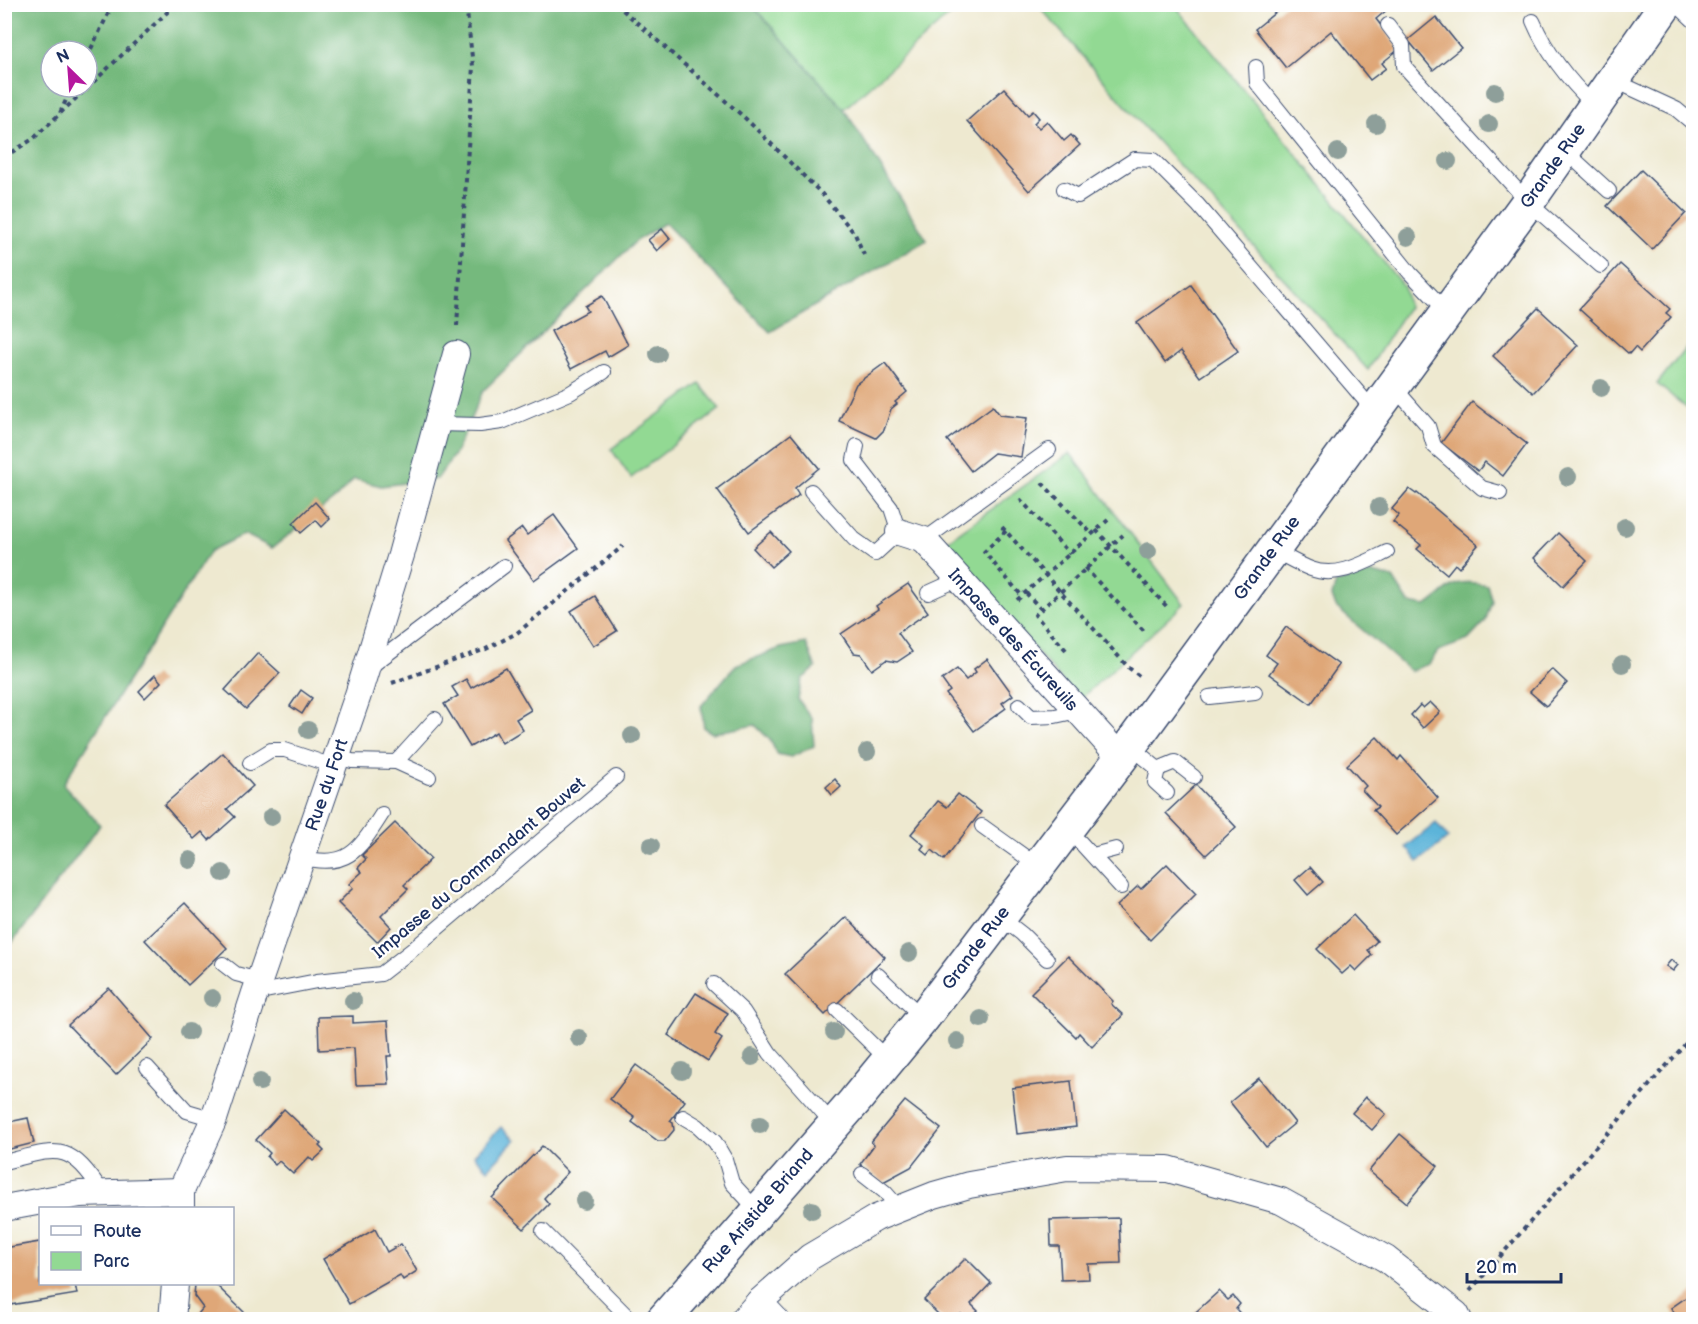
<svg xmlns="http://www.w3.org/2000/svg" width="1698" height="1324" viewBox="0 0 1698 1324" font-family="'Balsamiq Sans',sans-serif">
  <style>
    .green { fill: #92d993; stroke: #568478; stroke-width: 1.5 }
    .forest { fill: #75b97d; stroke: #48746e; stroke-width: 1.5; fill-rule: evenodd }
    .water { fill: #5cb4d9; stroke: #3c729c; stroke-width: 1.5 }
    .building { fill: #dfa778 }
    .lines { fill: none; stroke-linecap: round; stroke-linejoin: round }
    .lane-casing { stroke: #3b4b6f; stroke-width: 16 }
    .street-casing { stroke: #3b4b6f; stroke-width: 28 }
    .secondary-casing { stroke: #3b4b6f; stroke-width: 36 }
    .path { stroke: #3b4b6f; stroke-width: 4; stroke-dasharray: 4.5 4.5; stroke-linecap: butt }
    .lane { stroke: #fff; stroke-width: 14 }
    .street { stroke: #fff; stroke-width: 26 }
    .secondary { stroke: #fff; stroke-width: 33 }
    .tree { fill: #8e9f9a }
    .labels { text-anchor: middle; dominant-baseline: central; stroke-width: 4.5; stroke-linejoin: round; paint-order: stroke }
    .street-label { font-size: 18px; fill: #1b2f5e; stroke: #fff }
  </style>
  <rect width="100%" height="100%" fill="#fff"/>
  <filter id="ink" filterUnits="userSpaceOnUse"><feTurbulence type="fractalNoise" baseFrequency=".0167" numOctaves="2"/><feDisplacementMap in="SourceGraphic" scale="12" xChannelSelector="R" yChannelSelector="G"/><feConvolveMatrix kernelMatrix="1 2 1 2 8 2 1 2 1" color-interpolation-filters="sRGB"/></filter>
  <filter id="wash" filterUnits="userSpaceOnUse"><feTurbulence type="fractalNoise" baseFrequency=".008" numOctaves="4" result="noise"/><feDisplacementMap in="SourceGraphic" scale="24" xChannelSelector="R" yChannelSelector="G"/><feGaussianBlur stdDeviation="1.35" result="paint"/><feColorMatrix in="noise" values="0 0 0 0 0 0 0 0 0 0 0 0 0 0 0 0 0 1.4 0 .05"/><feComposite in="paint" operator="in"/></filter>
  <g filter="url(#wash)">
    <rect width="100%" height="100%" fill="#eee9d0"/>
    <g class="green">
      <polygon points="752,5 961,5 844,109"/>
      <polygon points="1038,5 1175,5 1404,287 1408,307 1368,370 1143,126"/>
      <polygon points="1693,339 1693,402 1688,409 1657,384"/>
      <polygon points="700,384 720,409 631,478 611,449"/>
      <polygon points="1070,453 1184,604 1079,700 943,544"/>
    </g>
    <g class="forest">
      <path d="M5,5H752L844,109L927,240L770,332L665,223L637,240L483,391L456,452L437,479L381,486L354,479L336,498L272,548L244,534L210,551L63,784L100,825L5,952ZM51,51H87V87H51Z"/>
      <path d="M1372,573L1393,578L1409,603L1426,606C1452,588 1452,577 1487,585L1492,601L1485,622L1468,640L1438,651L1429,664L1410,671L1336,607L1332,596L1336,583Z"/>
      <polygon points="806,643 816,668 802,679 798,699 812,719 814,746 791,757 777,754 770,740 755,725 712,733 704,728 701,706 736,665 781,648"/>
    </g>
    <g class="water">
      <polygon points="1436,823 1448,838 1418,862 1406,847"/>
      <polygon points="501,1127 515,1140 488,1169 474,1155"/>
    </g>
    <g id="blocks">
      <g class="building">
        <polygon points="1286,4 1394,4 1376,19 1399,49 1382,63 1386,68 1370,80 1331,31 1286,68 1255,29"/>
        <polygon points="1436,17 1461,48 1433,70 1408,40"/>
        <polygon points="1004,88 1028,115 1033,111 1039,118 1034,123 1039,128 1047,121 1064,141 1071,135 1080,145 1029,191 967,121"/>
        <polygon points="1641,170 1686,213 1652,249 1607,206"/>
        <polygon points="662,229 670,239 657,251 648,240"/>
        <polygon points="1620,264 1670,309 1666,313 1671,317 1640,352 1635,347 1629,354 1579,309"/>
        <polygon points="1191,285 1238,351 1200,377 1181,351 1165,363 1137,323"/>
        <polygon points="602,296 628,345 608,357 605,351 571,369 551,331 588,311 585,306"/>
        <polygon points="1538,308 1578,345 1533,393 1493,356"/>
        <polygon points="885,363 907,392 895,402 897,404 891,409 884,430 876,438 839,421 856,384"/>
        <polygon points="1472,402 1527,444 1503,476 1485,462 1478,471 1441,443"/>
        <polygon points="993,406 1000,415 1027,418 1021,457 994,453 971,471 947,440"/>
        <polygon points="791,434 819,468 795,488 799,495 749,532 717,489"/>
        <polygon points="1409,489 1416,494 1417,493 1478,545 1459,568 1455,564 1447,574 1417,549 1421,545 1393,522 1399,515 1392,509"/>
        <polygon points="315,502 330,519 322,527 316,520 301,533 293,523"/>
        <polygon points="554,515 578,548 534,580 505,541 522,528 527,535"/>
        <polygon points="771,532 789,551 771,567 753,548"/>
        <polygon points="1558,533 1587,561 1563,586 1534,558"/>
        <polygon points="908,584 928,612 898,633 912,652 897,662 886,660 872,670 861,654 854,653 841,634 878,609 876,606"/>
        <polygon points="595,596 617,631 593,646 571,611"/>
        <polygon points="1286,627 1339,665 1311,704 1269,674 1277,663 1266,655"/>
        <polygon points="258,653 280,673 246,709 225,690"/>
        <polygon points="987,659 1013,695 1002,703 1006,708 974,731 946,694 950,691 942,680 957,669 966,680 976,672 974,669"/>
        <polygon points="506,668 531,710 516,719 523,730 502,743 496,732 470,747 444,704 458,696 452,687 466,679 471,688"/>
        <polygon points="1552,669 1567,683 1546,706 1530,692"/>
        <polygon points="155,675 161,682 145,698 139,691"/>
        <polygon points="301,690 312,698 302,714 290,706"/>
        <polygon points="1430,702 1440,712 1423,728 1411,715 1420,705 1423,708"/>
        <polygon points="1377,737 1398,760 1401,756 1438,798 1396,835 1373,810 1378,807 1362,790 1366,786 1347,765"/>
        <polygon points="223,753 253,786 227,809 235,817 209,840 202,832 194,839 164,805"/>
        <polygon points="835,779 841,787 832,795 826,787"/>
        <polygon points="1196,785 1236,827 1206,855 1166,813"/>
        <polygon points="958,794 981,812 944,860 932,850 928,855 921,849 924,845 911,834 938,801 947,807"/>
        <polygon points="395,823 431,859 404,885 408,889 381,916 391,927 377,942 338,903 353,888 349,884 362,872 358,868 366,859 362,855"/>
        <polygon points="1167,864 1196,894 1150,940 1117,906 1138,886 1141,889"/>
        <polygon points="1310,867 1323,882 1308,895 1295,880"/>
        <polygon points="185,903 227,948 188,985 145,940"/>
        <polygon points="1353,915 1377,941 1368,950 1372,955 1356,971 1351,966 1342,974 1317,949"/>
        <polygon points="846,917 885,957 825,1015 785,974"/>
        <polygon points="1068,956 1113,1001 1111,1004 1123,1015 1092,1047 1079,1033 1076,1037 1031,993"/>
        <polygon points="1671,960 1678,965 1673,971 1666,966"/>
        <polygon points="109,988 153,1039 116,1075 68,1025"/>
        <polygon points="696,993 728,1013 715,1034 722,1039 708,1061 668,1035"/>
        <polygon points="353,1016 353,1023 388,1021 391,1056 387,1056 389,1084 356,1085 354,1048 319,1050 318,1017"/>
        <polygon points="636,1065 685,1101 670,1121 673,1123 674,1130 665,1141 658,1141 632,1122 635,1118 610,1099"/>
        <polygon points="1259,1078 1295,1123 1266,1147 1230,1102"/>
        <polygon points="1071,1081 1076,1127 1017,1134 1012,1088"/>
        <polygon points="1366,1097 1386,1114 1372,1130 1352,1113"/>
        <polygon points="905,1101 941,1129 911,1167 883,1182 860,1164 874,1145 871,1142"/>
        <polygon points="284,1109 321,1144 319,1146 324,1151 313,1161 309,1157 293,1174 279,1161 275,1165 267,1157 270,1153 256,1140"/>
        <polygon points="28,1118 34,1143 6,1150 7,1154 4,1155 4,1123"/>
        <polygon points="1400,1134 1438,1166 1407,1203 1369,1171"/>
        <polygon points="542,1146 568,1172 544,1198 549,1204 524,1229 492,1198"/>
        <polygon points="1119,1218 1121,1263 1088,1264 1089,1279 1061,1280 1059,1246 1051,1246 1050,1220"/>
        <polygon points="375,1229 387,1252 401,1244 417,1271 403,1280 400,1275 349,1304 323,1259"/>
        <polygon points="40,1242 40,1284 75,1284 77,1294 4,1306 4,1248"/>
        <polygon points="966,1258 991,1283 971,1304 978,1311 969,1320 961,1314 955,1320 944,1320 924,1300"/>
        <polygon points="195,1284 215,1284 245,1313 238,1320 193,1320 203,1308 194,1296"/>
        <polygon points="1219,1291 1228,1300 1233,1296 1240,1304 1236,1309 1246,1320 1187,1320"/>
        <polygon points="1694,1292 1694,1320 1679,1320 1671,1308"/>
      </g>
    </g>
  </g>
  <g filter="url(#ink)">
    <use href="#blocks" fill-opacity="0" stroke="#3b4b6f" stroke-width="1.5"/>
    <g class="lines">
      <g class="lane-casing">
        <g id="lane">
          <polyline points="1676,4 1694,21"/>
          <path d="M1533,21C1547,54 1569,81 1595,106"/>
          <polyline points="1388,25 1403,45 1404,66 1528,202 1601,266"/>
          <polyline points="1256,67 1257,83 1410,273 1447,312"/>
          <polyline points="1613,80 1676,109 1694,124"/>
          <polyline points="1564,150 1609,191"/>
          <polyline points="1064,189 1078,196 1135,159 1153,160 1198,205 1374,411"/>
          <polyline points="1393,386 1428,426 1434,446 1482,488 1500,493"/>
          <polyline points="437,424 480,425 502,422 570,393 604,372"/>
          <polyline points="811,491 854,539 875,554 899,532 891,508 854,460 857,446"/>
          <polyline points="924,540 1049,450"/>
          <path d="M1273,550C1285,556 1298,564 1311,569C1337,579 1364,563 1387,552"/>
          <polyline points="928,593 959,579"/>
          <polyline points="370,667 504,566"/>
          <polyline points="1209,697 1255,692"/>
          <polyline points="1019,705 1031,717 1055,716 1078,711"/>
          <polyline points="1130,746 1158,769 1175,762 1194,777"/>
          <polyline points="336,757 352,761 396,762 435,719"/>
          <polyline points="396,762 429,777"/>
          <polyline points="250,763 271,750 285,750 333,766"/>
          <polyline points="1158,769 1155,782 1167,793"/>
          <polyline points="982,826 1038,866"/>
          <polyline points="1065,831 1080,842 1121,887"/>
          <polyline points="1093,855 1116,849"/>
          <path d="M301,857C347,870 359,850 382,814"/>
          <polyline points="1000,917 1022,934 1047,959"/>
          <polyline points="223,964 236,974 259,980"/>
          <polyline points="878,975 923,1018"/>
          <polyline points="714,984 743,1011 770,1053 834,1125"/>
          <polyline points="255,993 317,981 381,974 412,950 616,777"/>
          <polyline points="837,1010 888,1060"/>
          <polyline points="147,1067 187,1111 214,1119"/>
          <polyline points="683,1117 698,1126 715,1142 725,1159 732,1183 758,1211"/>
          <path d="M4,1162C60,1148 68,1141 103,1193"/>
          <polyline points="862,1174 885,1192 900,1209"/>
          <polyline points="543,1231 631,1320"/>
        </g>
      </g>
      <g class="street-casing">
        <g id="street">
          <polyline points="899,532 924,540 1121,758"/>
          <polyline points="4,1208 80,1194 181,1191"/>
          <polyline points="181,1208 181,1191 214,1119 255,993 358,695 401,555 456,354"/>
          <polyline points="759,1302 776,1320"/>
          <polyline points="172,1320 175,1284"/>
          <polyline points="743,1320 759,1302 810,1257 876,1218 934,1195 969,1185 1067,1168 1168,1169 1281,1201 1386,1259 1456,1314 1459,1320"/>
        </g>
      </g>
      <g class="secondary-casing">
        <polyline id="secondary" points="663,1320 854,1102 923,1018 1121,758 1528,202 1666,4"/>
      </g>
      <g class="path">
        <polyline points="616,4 746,119 822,194 855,234 864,255"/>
        <polyline points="87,57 113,4"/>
        <polyline points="60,113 72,87"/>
        <polyline points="4,157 33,139 176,4"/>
        <polyline points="457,326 473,66 466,4"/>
        <polyline points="1042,483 1092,534"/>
        <polyline points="1020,499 1070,554"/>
        <polyline points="1002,527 1129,668 1142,678"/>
        <polyline points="1096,530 1169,609"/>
        <polyline points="1006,531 984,552 1022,596"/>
        <polyline points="1085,568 1146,633"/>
        <polyline points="1026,593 1041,609"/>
        <polyline points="1017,600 1108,520"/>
        <polyline points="1066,650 1035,615 1123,535"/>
        <polyline points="392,683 486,649 517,633 623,546"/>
        <polyline points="1470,1291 1694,1034"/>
      </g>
      <use href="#lane" class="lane"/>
      <use href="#street" class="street"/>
      <use href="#secondary" class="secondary"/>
    </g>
    <g class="tree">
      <circle cx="1495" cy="92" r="9"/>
      <circle cx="1376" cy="124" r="9"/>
      <circle cx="1489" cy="124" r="9"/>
      <circle cx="1338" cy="152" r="9"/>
      <circle cx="1448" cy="161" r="9"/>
      <circle cx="1408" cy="237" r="9"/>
      <circle cx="658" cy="354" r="9"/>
      <circle cx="1601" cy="388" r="9"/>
      <circle cx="1568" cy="477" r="9"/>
      <circle cx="1379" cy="507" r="9"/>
      <circle cx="1625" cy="527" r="9"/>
      <circle cx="1148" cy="551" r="9"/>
      <circle cx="1622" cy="664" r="9"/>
      <circle cx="308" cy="730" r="9"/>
      <circle cx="632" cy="736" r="9"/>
      <circle cx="867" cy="752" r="9"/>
      <circle cx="271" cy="817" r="9"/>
      <circle cx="651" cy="846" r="9"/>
      <circle cx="190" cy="860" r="9"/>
      <circle cx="223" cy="873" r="9"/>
      <circle cx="909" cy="953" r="9"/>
      <circle cx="212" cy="998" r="9"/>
      <circle cx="353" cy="1001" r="9"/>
      <circle cx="981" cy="1019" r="9"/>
      <circle cx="189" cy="1032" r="9"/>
      <circle cx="834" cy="1032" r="9"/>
      <circle cx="579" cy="1038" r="9"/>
      <circle cx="957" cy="1041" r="9"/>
      <circle cx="752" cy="1057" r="9"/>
      <circle cx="682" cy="1071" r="9"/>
      <circle cx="260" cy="1082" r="9"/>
      <circle cx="760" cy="1125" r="9"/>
      <circle cx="584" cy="1201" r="9"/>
      <circle cx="812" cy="1210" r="9"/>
    </g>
  </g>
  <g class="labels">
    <g class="street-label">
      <text transform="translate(1553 166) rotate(-55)">Grande Rue</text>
      <text transform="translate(1267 558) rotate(-54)">Grande Rue</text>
      <text transform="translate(1013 640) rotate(48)">Impasse des Écureuils</text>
      <text transform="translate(327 785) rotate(-71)">Rue du Fort</text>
      <text transform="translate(479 868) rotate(-40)">Impasse du Commandant Bouvet</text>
      <text transform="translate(976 948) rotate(-53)">Grande Rue</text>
      <text transform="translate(758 1211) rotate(-49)">Rue Aristide Briand</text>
    </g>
  </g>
  <rect width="1698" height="1324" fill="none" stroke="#fff" stroke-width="24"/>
  <rect x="39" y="1207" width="195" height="78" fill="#ffffff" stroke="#a4acbf" stroke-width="1.5"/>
  <rect x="51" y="1226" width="30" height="9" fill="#ffffff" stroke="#a4acbf" stroke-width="1.5"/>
  <text x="93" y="1237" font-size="18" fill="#1b2f5e">Route</text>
  <rect x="51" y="1252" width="30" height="18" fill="#92d993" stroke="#a4acbf" stroke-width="1.5"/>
  <text x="93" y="1267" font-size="18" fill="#1b2f5e">Parc</text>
  <g transform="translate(69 69) rotate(335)"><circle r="28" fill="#ffffff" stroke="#a4acbf" stroke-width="1.5"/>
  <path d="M0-4.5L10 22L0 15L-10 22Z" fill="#b5179e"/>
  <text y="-9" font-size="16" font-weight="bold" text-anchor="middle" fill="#1b2f5e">N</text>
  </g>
  <path d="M1467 1273v9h94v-9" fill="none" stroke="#1b2f5e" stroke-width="3"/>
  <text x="1476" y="1273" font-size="18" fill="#1b2f5e" stroke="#ffffff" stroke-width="4.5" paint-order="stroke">20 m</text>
</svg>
